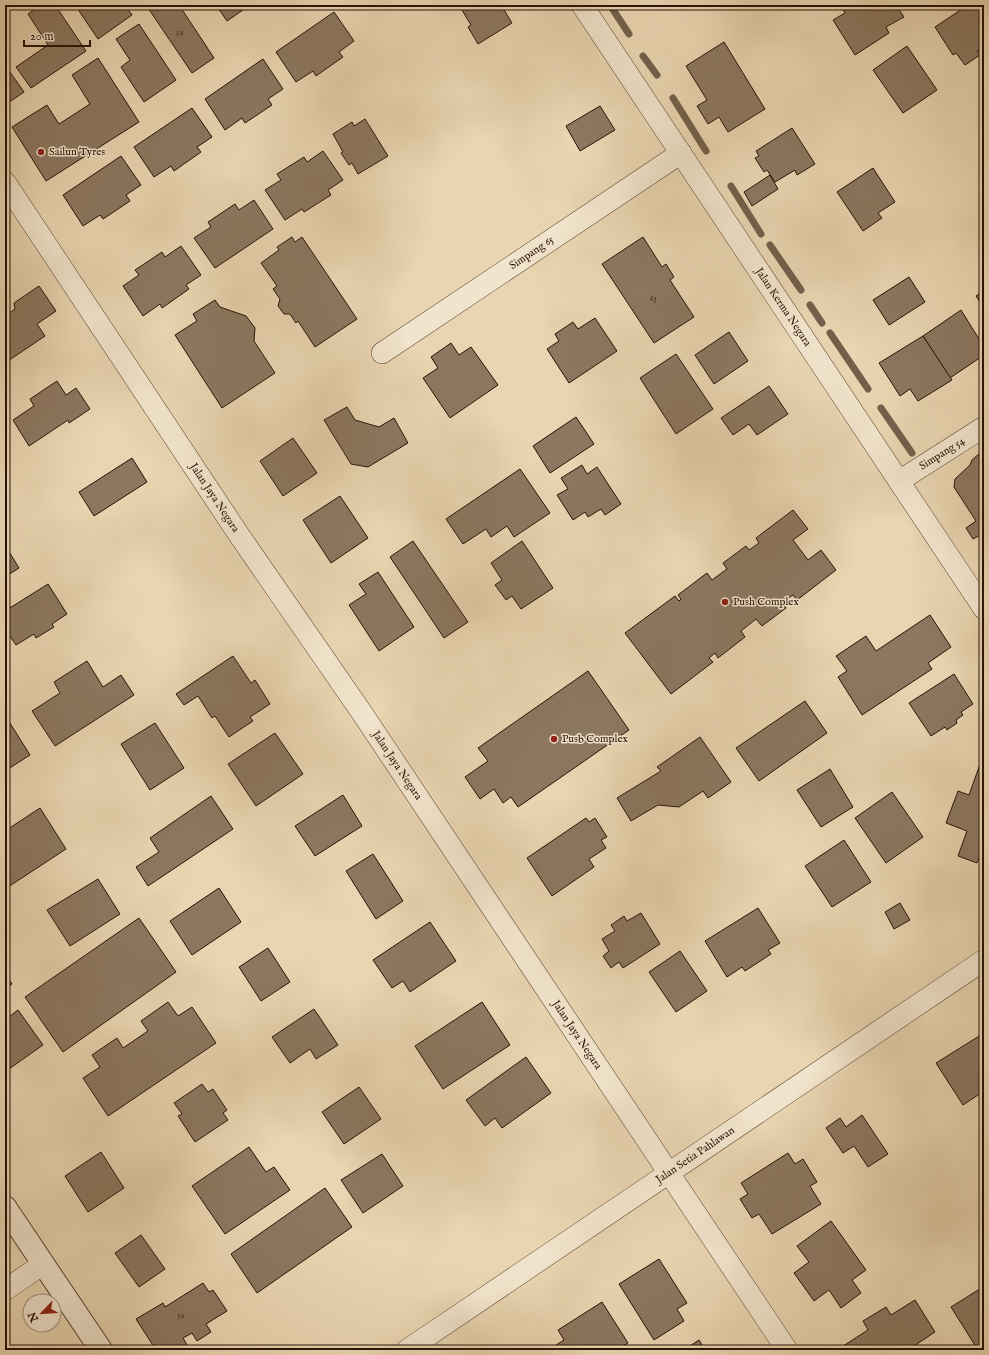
<svg xmlns="http://www.w3.org/2000/svg" width="989" height="1355" viewBox="0 0 989 1355" font-family="'IM FELL English',serif">
  <style>
    .lines { fill: none; stroke-linecap: round; stroke-linejoin: round }
    .stream { stroke: #745f4b; stroke-width: 7 }
    .building { fill: #8c7760; stroke: #271208 }
    .minor-casing { stroke: #584332; stroke-width: 22 }
    .tertiary-casing { stroke: #584332; stroke-width: 24 }
    .minor { stroke: #f1e4cc; stroke-width: 21 }
    .tertiary { stroke: #f1e4cc; stroke-width: 22 }
    .poi-dot { fill: #8f2418; stroke: #f1e4cc; stroke-width: 1.5 }
    .labels { text-anchor: middle; dominant-baseline: central; stroke-width: 3; stroke-linejoin: round; paint-order: stroke }
    .number-label { font-size: 9px; fill: #402b1e }
    .poi-label { font-size: 11px; fill: #271208; stroke: #f1e4cc; text-anchor: start }
    .street-label { font-size: 11px; fill: #271208; stroke: #f1e4cc }
  </style>
  <rect width="100%" height="100%" fill="#e9d5b1"/>
  <filter id="stains"><feTurbulence type="fractalNoise" baseFrequency=".005" numOctaves="4"/><feColorMatrix values="0 0 0 0 .2 0 0 0 0 .09 0 0 0 0 .02 0 0 0 .5 -.17"/></filter>
  <radialGradient id="worn" r=".72"><stop offset=".6" stop-color="#630" stop-opacity="0"/><stop offset="1" stop-color="#630" stop-opacity=".3"/></radialGradient>
  <g class="lines">
    <g class="stream">
      <polyline points="610,5 629,34"/>
      <polyline points="643,56 657,75"/>
      <polyline points="673,98 706,151"/>
      <polyline points="731,186 761,234"/>
      <polyline points="770,245 801,290"/>
      <polyline points="810,305 822,323"/>
      <polyline points="830,333 868,389"/>
      <polyline points="881,408 912,453"/>
    </g>
  </g>
  <g class="building">
    <polygon points="41,5 55,5 86,51 31,88 16,67 48,45 28,14"/>
    <polygon points="75,5 125,5 132,15 98,39"/>
    <polygon points="146,5 179,5 214,58 192,73"/>
    <polygon points="216,5 250,5 227,21"/>
    <polygon points="459,5 501,5 512,23 478,44 468,27 471,25"/>
    <polygon points="850,5 856,5 857,7 859,5 896,5 904,17 886,27 889,33 855,55 833,20 845,13 843,9"/>
    <polygon points="968,5 984,5 984,46 977,51 980,55 965,65 956,53 953,55 935,27"/>
    <polygon points="334,12 354,41 339,52 343,57 316,76 313,71 296,82 276,52"/>
    <polygon points="139,24 176,80 144,102 121,67 130,60 116,39"/>
    <polygon points="724,42 765,109 728,132 719,117 708,124 697,106 707,100 686,66"/>
    <polygon points="907,46 937,90 903,113 873,70"/>
    <polygon points="98,58 139,122 46,181 12,127 47,105 59,124 90,104 72,75"/>
    <polygon points="263,59 283,89 268,99 272,105 245,123 242,118 225,130 205,99"/>
    <polygon points="5,65 24,92 5,105"/>
    <polygon points="600,106 615,130 580,151 566,126"/>
    <polygon points="192,108 212,137 197,147 201,152 174,171 171,166 154,177 134,147"/>
    <polygon points="365,119 388,156 358,174 352,163 349,165 341,153 343,152 333,134 352,122 354,126"/>
    <polygon points="792,128 815,164 797,175 795,170 775,182 767,170 764,172 755,158 759,156 756,151"/>
    <polygon points="323,151 343,180 328,190 331,195 304,212 302,209 285,220 265,190 281,180 277,174 304,157 307,162"/>
    <polygon points="121,156 141,185 126,195 130,201 103,219 100,215 83,226 63,195"/>
    <polygon points="873,168 895,202 878,213 882,218 863,231 837,192"/>
    <polygon points="770,175 778,189 752,206 744,192"/>
    <polygon points="254,200 273,229 215,268 194,238 211,227 208,222 235,204 239,210"/>
    <polygon points="292,237 295,242 302,237 357,319 315,347 298,321 296,323 290,314 284,314 278,306 280,299 273,289 277,286 261,263 279,250 277,247"/>
    <polygon points="643,237 662,267 666,264 674,277 670,280 694,317 654,343 602,264"/>
    <polygon points="181,246 201,275 186,285 189,289 162,308 160,304 143,316 123,286 139,275 135,270 162,252 165,257"/>
    <polygon points="909,277 925,302 889,325 873,300"/>
    <polygon points="39,286 56,311 37,324 45,336 5,363 5,316 15,309 14,303"/>
    <polygon points="984,290 984,308 976,296"/>
    <polygon points="215,300 220,307 246,316 255,328 254,341 275,373 222,408 175,335 197,321 193,314"/>
    <polygon points="961,310 984,347 984,355 950,378 923,336"/>
    <polygon points="595,318 617,351 569,383 547,349 559,341 555,334 573,322 578,329"/>
    <polygon points="729,332 748,361 714,384 695,355"/>
    <polygon points="923,336 952,380 918,401 910,389 900,396 879,363"/>
    <polygon points="451,343 459,355 471,347 498,385 450,418 423,378 438,368 431,357"/>
    <polygon points="676,354 713,409 676,434 640,378"/>
    <polygon points="57,381 66,395 76,388 90,409 69,423 68,420 29,446 13,420 34,406 30,399"/>
    <polygon points="769,386 788,414 757,435 749,424 733,435 721,418"/>
    <polygon points="347,407 355,420 379,427 394,418 408,443 368,467 351,464 324,420"/>
    <polygon points="576,417 594,444 550,473 533,446"/>
    <polygon points="293,438 317,473 283,496 260,461"/>
    <polygon points="981,452 984,453 984,533 973,539 966,528 976,521 954,487 955,479 970,465 972,460"/>
    <polygon points="132,458 147,482 94,516 79,492"/>
    <polygon points="582,465 587,474 597,467 621,504 605,515 601,509 588,517 585,512 573,520 557,495 568,489 561,478"/>
    <polygon points="520,469 550,513 514,537 507,526 491,537 486,529 463,544 446,519"/>
    <polygon points="340,496 368,538 331,563 303,520"/>
    <polygon points="793,510 808,529 793,540 808,560 821,550 836,570 797,600 793,595 782,602 786,608 762,626 756,619 741,631 745,637 718,658 715,653 709,658 713,662 671,694 625,633 675,596 679,601 681,599 678,595 707,573 712,580 727,569 723,563 746,546 749,550 759,543 756,538"/>
    <polygon points="413,541 468,622 444,638 390,557"/>
    <polygon points="522,541 553,588 521,609 512,596 506,600 495,585 502,580 491,563"/>
    <polygon points="5,545 19,568 5,577"/>
    <polygon points="378,572 414,627 379,651 349,605 366,594 359,584"/>
    <polygon points="48,584 67,614 52,624 54,627 36,638 34,634 16,645 5,629 5,611"/>
    <polygon points="930,615 951,647 928,663 932,669 862,715 838,677 847,671 836,656 866,636 876,651"/>
    <polygon points="233,656 251,683 255,680 270,704 250,717 253,721 229,737 215,716 212,718 198,696 184,705 176,694"/>
    <polygon points="87,661 103,687 121,675 134,695 55,746 32,711 60,693 54,682"/>
    <polygon points="588,671 629,730 518,807 511,797 503,803 494,789 480,799 465,777 488,761 478,748"/>
    <polygon points="954,674 973,704 961,712 963,715 956,720 957,723 947,730 945,727 931,736 909,703"/>
    <polygon points="805,701 827,733 759,781 736,748"/>
    <polygon points="8,720 30,755 5,771 5,722"/>
    <polygon points="155,723 184,768 150,790 121,744"/>
    <polygon points="275,733 303,774 256,806 228,764"/>
    <polygon points="700,737 731,782 708,798 703,791 679,807 658,805 631,821 617,798 661,771 657,767"/>
    <polygon points="984,753 984,845 977,863 958,856 967,831 946,823 958,791 969,795"/>
    <polygon points="830,769 853,807 821,827 797,790"/>
    <polygon points="892,792 923,837 886,863 855,818"/>
    <polygon points="343,795 362,826 315,856 295,826"/>
    <polygon points="211,796 233,829 148,886 136,867 159,852 150,838"/>
    <polygon points="40,808 66,849 5,889 5,831"/>
    <polygon points="586,818 589,822 595,818 607,837 601,840 606,848 589,859 594,867 552,896 527,858"/>
    <polygon points="844,840 871,882 832,907 805,866"/>
    <polygon points="373,854 403,901 376,919 346,871"/>
    <polygon points="98,879 120,914 70,946 47,910"/>
    <polygon points="219,888 241,922 192,955 170,921"/>
    <polygon points="900,903 910,920 894,929 885,912"/>
    <polygon points="758,908 780,943 768,950 771,954 745,971 742,967 727,977 705,941"/>
    <polygon points="641,913 660,944 623,968 619,962 611,968 603,956 609,951 602,939 615,931 611,925 624,916 627,921"/>
    <polygon points="139,918 176,972 63,1052 25,997"/>
    <polygon points="430,922 456,961 410,992 403,981 392,988 373,960"/>
    <polygon points="268,948 290,982 261,1001 239,967"/>
    <polygon points="680,951 707,991 676,1012 649,972"/>
    <polygon points="5,973 12,984 5,989"/>
    <polygon points="168,1002 178,1016 192,1007 216,1043 108,1116 83,1078 100,1067 92,1055 117,1038 123,1048 148,1031 141,1021"/>
    <polygon points="482,1002 510,1045 443,1089 415,1046"/>
    <polygon points="314,1009 338,1045 316,1059 310,1049 290,1063 272,1037"/>
    <polygon points="18,1010 43,1045 9,1069 5,1064 5,1020"/>
    <polygon points="984,1033 984,1091 963,1105 936,1063"/>
    <polygon points="526,1057 551,1093 502,1128 495,1118 485,1126 466,1100"/>
    <polygon points="202,1084 208,1092 213,1089 227,1110 223,1113 228,1120 195,1142 178,1116 182,1114 174,1103"/>
    <polygon points="359,1087 381,1119 344,1144 322,1112"/>
    <polygon points="862,1115 888,1154 868,1167 854,1146 843,1153 826,1128 840,1118 846,1127"/>
    <polygon points="249,1147 266,1172 274,1167 290,1190 225,1234 192,1186"/>
    <polygon points="101,1152 124,1188 88,1212 65,1176"/>
    <polygon points="788,1153 795,1164 803,1159 817,1182 810,1186 821,1204 772,1234 759,1214 752,1218 740,1199 748,1194 741,1183"/>
    <polygon points="382,1154 403,1186 363,1213 341,1180"/>
    <polygon points="325,1188 352,1227 257,1293 231,1254"/>
    <polygon points="831,1221 866,1270 852,1280 861,1293 841,1308 829,1290 814,1301 794,1273 809,1262 797,1246"/>
    <polygon points="141,1235 165,1269 139,1287 115,1253"/>
    <polygon points="659,1259 687,1303 677,1309 684,1321 654,1340 619,1284"/>
    <polygon points="203,1283 209,1292 213,1290 227,1311 206,1324 211,1332 197,1341 192,1333 183,1338 190,1350 156,1350 136,1319 163,1303 165,1307"/>
    <polygon points="983,1287 984,1289 984,1350 978,1350 951,1307"/>
    <polygon points="915,1300 935,1332 908,1350 841,1350 840,1348 868,1330 863,1321 886,1307 891,1315"/>
    <polygon points="602,1302 628,1343 616,1350 555,1350 553,1347 564,1340 558,1330"/>
    <polygon points="699,1340 705,1350 684,1350"/>
    <polygon points="716,1345 719,1350 708,1350"/>
  </g>
  <g class="lines">
    <g class="minor-casing">
      <g id="minor">
        <path id="s1" d="M582,5L984,609"/>
        <path id="s2" d="M5,182L239,535L362,713L787,1350"/>
        <path id="s3" d="M382,353L681,153"/>
        <path id="s4" d="M899,481L984,427"/>
        <polyline points="5,1290 43,1264"/>
        <path id="s5" d="M407,1350L984,960"/>
      </g>
    </g>
    <g class="tertiary-casing">
      <polyline id="tertiary" points="5,1207 101,1350"/>
    </g>
    <use href="#minor" class="minor"/>
    <use href="#tertiary" class="tertiary"/>
  </g>
  <g class="poi-dot">
    <circle cx="41" cy="152" r="4"/>
    <circle cx="725" cy="602" r="4"/>
    <circle cx="554" cy="739" r="4"/>
  </g>
  <g class="labels">
    <g class="number-label">
      <text x="180" y="32">52</text>
      <text x="653" y="298">63</text>
      <text x="181" y="1315">52</text>
    </g>
    <g class="poi-label">
      <text x="49" y="152">Sailun Tyres</text>
      <text x="733" y="602">Push Complex</text>
      <text x="562" y="739">Pusb Complex</text>
    </g>
    <g class="street-label">
      <text stroke="none"><textPath href="#s3" startOffset="180">Simpang 65</textPath></text>
      <text stroke="none"><textPath href="#s1" startOffset="363">Jalan Kerma Negara</textPath></text>
      <text stroke="none"><textPath href="#s4" startOffset="51">Simpang 54</textPath></text>
      <text stroke="none"><textPath href="#s2" startOffset="379">Jalan Jaya Negara</textPath></text>
      <text stroke="none"><textPath href="#s2" startOffset="703">Jalan Jaya Negara</textPath></text>
      <text stroke="none"><textPath href="#s2" startOffset="1027">Jalan Jaya Negara</textPath></text>
      <text stroke="none"><textPath href="#s5" startOffset="348">Jalan Setia Pahlawan</textPath></text>
    </g>
  </g>
  <rect width="989" height="1355" fill="none" stroke="#e9d5b1" stroke-width="20"/>
  <rect x="6" y="6" width="977" height="1343" fill="none" stroke="#271208" stroke-width="2"/>
  <rect x="10" y="10" width="969" height="1335" fill="none" stroke="#271208"/>
  <g transform="translate(42 1313) rotate(245)"><circle r="19" fill="#f1e4cc" stroke="#a0907e"/>
  <path d="M0-3L7 15L0 10L-7 15Z" fill="#8f2418"/>
  <text y="-6" font-size="11" font-weight="bold" text-anchor="middle" fill="#271208">N</text>
  </g>
  <path d="M24 40v6h66v-6" fill="none" stroke="#271208" stroke-width="2"/>
  <text x="30" y="40" font-size="12" fill="#271208" stroke="#f1e4cc" stroke-width="3" paint-order="stroke">20 m</text>
  <rect width="100%" height="100%" filter="url(#stains)"/>
  <rect width="100%" height="100%" fill="url(#worn)"/>
</svg>
